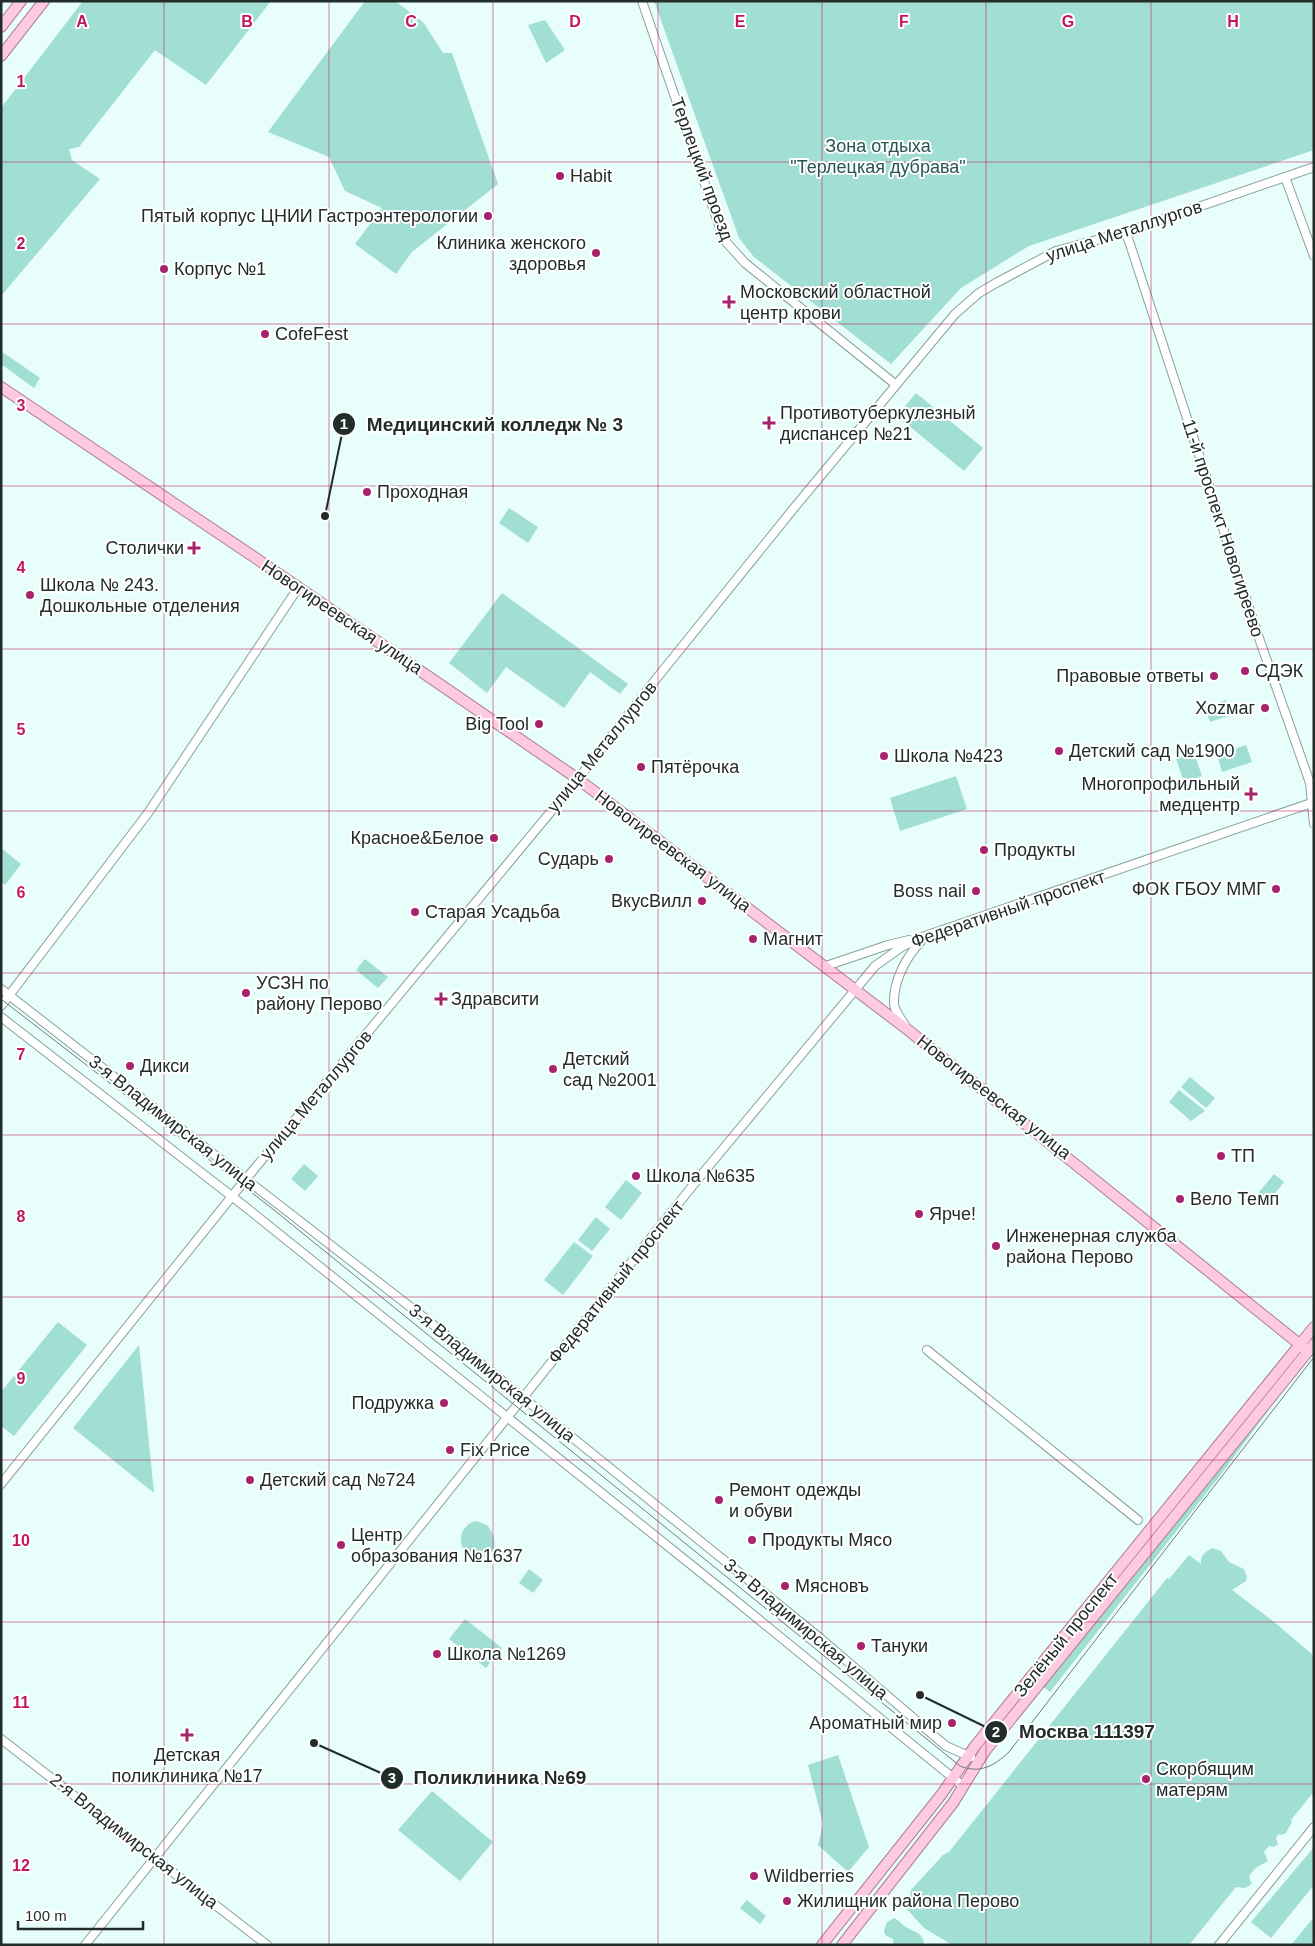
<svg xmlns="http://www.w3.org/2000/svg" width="1315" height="1946" viewBox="0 0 1315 1946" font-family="Arial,sans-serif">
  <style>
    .green { fill: #a1ded4 }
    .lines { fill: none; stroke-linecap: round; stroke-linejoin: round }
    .minor-casing { stroke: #88a19c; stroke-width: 10 }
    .major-casing { stroke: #b07c94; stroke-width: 12 }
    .minor { stroke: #fff; stroke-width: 8 }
    .major { stroke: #fdcae0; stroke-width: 10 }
    .tram { stroke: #6f7d7b; stroke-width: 1 }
    .grid { fill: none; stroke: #c2185b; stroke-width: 1; stroke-opacity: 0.55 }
    .poi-dot { fill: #a8236d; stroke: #fff; stroke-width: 2 }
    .labels { text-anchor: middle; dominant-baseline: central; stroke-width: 4; stroke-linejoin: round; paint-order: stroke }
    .park-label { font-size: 18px; fill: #27554f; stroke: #fff }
    .street-label { font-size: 18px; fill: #222c2b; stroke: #fff }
    .poi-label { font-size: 18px; fill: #222c2b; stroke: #fff; text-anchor: start }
    .grid-label { font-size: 16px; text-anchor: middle; font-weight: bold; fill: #c2185b; stroke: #fff; stroke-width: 4; stroke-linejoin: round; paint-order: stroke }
    .leader { fill: none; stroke: #222c2b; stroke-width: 2 }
    .callout-dot { fill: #222c2b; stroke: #fff; stroke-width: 2 }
    .mark-label { font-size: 15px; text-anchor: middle; font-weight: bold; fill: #fff }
    .callout-label { font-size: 19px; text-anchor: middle; font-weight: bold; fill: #222c2b; stroke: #fff; stroke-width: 4; stroke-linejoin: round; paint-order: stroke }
  </style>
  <rect width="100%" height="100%" fill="#e8fefa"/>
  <g class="green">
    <polygon points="83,1 271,1 206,85 155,50 79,147 69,149 72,160 100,179 1,296 1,108"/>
    <polygon points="365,1 395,1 423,22 443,53 452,53 498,184 412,252 396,274 355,244 382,208 345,191 329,157 268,132"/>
    <polygon points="654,1 1314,1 1314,150 1029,246 961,288 891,364 754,257 739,238"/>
    <polygon points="545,20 565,50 546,63 528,25"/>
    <polygon points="1,351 40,378 34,388 1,364"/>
    <polygon points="916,393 983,448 964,471 897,416"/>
    <polygon points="509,508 538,527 528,543 499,523"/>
    <polygon points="502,593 628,684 620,694 590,672 564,708 506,667 487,693 449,663"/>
    <polygon points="1226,700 1231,715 1210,722 1205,707"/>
    <polygon points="1246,745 1252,762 1222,772 1217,755"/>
    <polygon points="1194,753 1202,776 1184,782 1176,759"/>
    <polygon points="956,776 967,809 900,831 890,798"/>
    <polygon points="1,848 21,864 5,885 1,882"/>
    <polygon points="365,959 388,977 378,988 356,970"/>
    <polygon points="1190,1077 1215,1098 1206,1108 1181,1087"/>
    <polygon points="1179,1090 1205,1111 1191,1121 1169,1102"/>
    <polygon points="304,1164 318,1176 305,1191 291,1179"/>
    <polygon points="1274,1174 1284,1182 1269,1201 1259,1192"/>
    <polygon points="626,1180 642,1193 621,1220 605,1207"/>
    <polygon points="596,1217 610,1229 592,1251 578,1240"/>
    <polygon points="574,1242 593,1256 563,1295 544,1280"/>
    <polygon points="58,1322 87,1345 14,1436 1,1426 1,1392"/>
    <polygon points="139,1345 154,1493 73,1428"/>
    <polygon points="1299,1369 1219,1477 1050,1692 1042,1686"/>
    <path d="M476,1521L487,1525C516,1563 452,1569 462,1533C464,1527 470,1522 476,1521Z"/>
    <path d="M1212,1548L1221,1551L1229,1562L1244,1569L1247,1577L1246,1581L1232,1590L1273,1621L1314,1656V1797L1312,1794L1291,1820L1292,1822L1286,1833L1281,1835L1279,1834L1276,1838L1278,1844L1274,1847L1269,1846L1264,1852L1268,1861L1257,1867L1251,1873L1249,1877L1252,1884L1245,1888L1236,1887L1189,1945H952L924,1928L905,1907L909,1902L911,1890L943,1855L949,1852L1167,1578L1169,1579L1189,1555L1201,1564C1200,1556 1205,1552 1212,1548Z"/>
    <polygon points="529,1569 543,1580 533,1593 519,1583"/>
    <polygon points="465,1619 502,1648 486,1668 449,1639"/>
    <polygon points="838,1755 869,1847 848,1872 818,1845 823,1824 808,1765"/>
    <polygon points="432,1791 493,1842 460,1881 398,1830"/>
    <polygon points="1314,1847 1314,1885 1271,1938 1251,1922"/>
    <polygon points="747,1900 766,1916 760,1924 740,1908"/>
    <polygon points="1314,1917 1314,1945 1291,1945"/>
    <path d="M894,1918C898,1920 901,1923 904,1926C913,1932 924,1932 924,1945H894L893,1939L885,1935L884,1931L887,1922Z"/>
  </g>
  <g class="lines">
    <g class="minor-casing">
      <g id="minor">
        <polyline points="642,1 722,234 727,243 745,263 895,384"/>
        <polyline points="1285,177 1314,256"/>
        <polyline points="1126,232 1260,641 1310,783 1314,824"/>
        <polyline points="826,966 888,945 909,940"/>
        <polyline points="1,989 431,1323 820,1638 946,1746 971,1757"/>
        <polyline points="1,1006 148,813 298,588"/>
        <polyline points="1,1017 243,1205 730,1596 963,1786"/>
        <path d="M905,1025C901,1019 895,1012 894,1004C893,980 907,956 922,940"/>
        <polyline points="927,1350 1138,1520"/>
        <polyline points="1,1484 241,1185 578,779 652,684 794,508 955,314 979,293 996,283 1056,251 1126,232 1314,167"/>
        <polyline points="1,1739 267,1945"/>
        <polyline points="85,1945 698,1179 875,966 903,946 925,936 1314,802"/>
        <polyline points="1219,1945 1314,1827"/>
      </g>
    </g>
    <g class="major-casing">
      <g id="major">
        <polyline points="1,27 21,1"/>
        <polyline points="1,56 44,1"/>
        <polyline points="1,387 257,559 578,779 908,1030 1308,1351"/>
        <polyline points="822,1945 941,1795 975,1746 1314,1327"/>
        <polyline points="842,1945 953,1803 985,1751 1314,1344"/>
      </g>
    </g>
    <use href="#minor" class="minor"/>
    <use href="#major" class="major"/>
    <path class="tram" d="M1,999L269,1206L960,1766C980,1774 994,1766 1009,1752L1314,1357"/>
  </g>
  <path class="grid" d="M164,1V1945M329,1V1945M493,1V1945M658,1V1945M822,1V1945M986,1V1945M1151,1V1945M1,162H1314M1,324H1314M1,486H1314M1,649H1314M1,811H1314M1,973H1314M1,1135H1314M1,1297H1314M1,1460H1314M1,1622H1314M1,1784H1314"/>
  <g class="poi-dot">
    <circle cx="560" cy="176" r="5"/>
    <circle cx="488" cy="216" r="5"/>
    <circle cx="596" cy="253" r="5"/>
    <circle cx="164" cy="269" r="5"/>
    <path d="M726.5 294.5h5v5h5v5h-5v5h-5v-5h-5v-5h5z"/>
    <circle cx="265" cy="334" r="5"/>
    <path d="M766.5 415.5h5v5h5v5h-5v5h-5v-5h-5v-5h5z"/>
    <circle cx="367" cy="492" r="5"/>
    <path d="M191.5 540.5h5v5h5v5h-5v5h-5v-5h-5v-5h5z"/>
    <circle cx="30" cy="595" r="5"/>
    <circle cx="1245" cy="671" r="5"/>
    <circle cx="1214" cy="676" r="5"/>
    <circle cx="1265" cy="708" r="5"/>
    <circle cx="539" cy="724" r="5"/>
    <circle cx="1059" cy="751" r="5"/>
    <circle cx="884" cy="756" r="5"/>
    <circle cx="641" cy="767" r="5"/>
    <path d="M1248.5 786.5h5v5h5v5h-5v5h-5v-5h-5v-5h5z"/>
    <circle cx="494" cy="838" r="5"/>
    <circle cx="984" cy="850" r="5"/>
    <circle cx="609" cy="859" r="5"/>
    <circle cx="1276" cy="889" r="5"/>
    <circle cx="976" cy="891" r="5"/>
    <circle cx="702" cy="901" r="5"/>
    <circle cx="415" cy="912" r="5"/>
    <circle cx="753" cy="939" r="5"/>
    <circle cx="246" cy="993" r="5"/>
    <path d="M438.5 991.5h5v5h5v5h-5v5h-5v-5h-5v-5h5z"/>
    <circle cx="130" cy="1066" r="5"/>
    <circle cx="553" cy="1069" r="5"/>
    <circle cx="1221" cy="1156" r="5"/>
    <circle cx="636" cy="1176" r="5"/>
    <circle cx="1180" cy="1199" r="5"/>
    <circle cx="919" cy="1214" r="5"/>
    <circle cx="996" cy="1246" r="5"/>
    <circle cx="444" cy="1403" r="5"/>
    <circle cx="450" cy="1450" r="5"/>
    <circle cx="250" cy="1480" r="5"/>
    <circle cx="719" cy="1500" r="5"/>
    <circle cx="752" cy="1540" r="5"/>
    <circle cx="341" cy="1545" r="5"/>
    <circle cx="785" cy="1586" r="5"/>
    <circle cx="861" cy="1646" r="5"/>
    <circle cx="437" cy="1654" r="5"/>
    <circle cx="952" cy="1723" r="5"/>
    <path d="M184.5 1727.5h5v5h5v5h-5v5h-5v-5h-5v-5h5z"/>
    <circle cx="1146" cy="1779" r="5"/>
    <circle cx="754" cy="1876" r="5"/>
    <circle cx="787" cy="1901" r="5"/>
  </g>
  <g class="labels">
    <g class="park-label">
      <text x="878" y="146">Зона отдыха<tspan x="878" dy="21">"Терлецкая дубрава"</tspan></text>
    </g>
    <g class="street-label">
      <text transform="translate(702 169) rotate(70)">Терлецкий проезд</text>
      <text transform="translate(1124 231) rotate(-18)">улица Металлургов</text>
      <text transform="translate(1223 528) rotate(72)">11-й проспект Новогиреево</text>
      <text transform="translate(342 617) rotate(34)">Новогиреевская улица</text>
      <text transform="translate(602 747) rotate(-51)">улица Металлургов</text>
      <text transform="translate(673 851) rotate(37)">Новогиреевская улица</text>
      <text transform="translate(1008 909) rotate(-19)">Федеративный проспект</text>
      <text transform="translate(316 1095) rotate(-50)">улица Металлургов</text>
      <text transform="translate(994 1097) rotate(38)">Новогиреевская улица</text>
      <text transform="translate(173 1123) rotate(38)">3-я Владимирская улица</text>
      <text transform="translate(616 1282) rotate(-51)">Федеративный проспект</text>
      <text transform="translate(492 1373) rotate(39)">3-я Владимирская улица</text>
      <text transform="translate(806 1629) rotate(40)">3-я Владимирская улица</text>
      <text transform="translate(1066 1635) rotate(-51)">Зелёный проспект</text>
      <text transform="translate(134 1841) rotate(38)">2-я Владимирская улица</text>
    </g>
    <g class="poi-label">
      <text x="570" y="176">Habit</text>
      <text x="478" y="216" text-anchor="end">Пятый корпус ЦНИИ Гастроэнтерологии</text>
      <text x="586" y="243" text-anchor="end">Клиника женского<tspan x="586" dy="21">здоровья</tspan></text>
      <text x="174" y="269">Корпус №1</text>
      <text x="740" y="292">Московский областной<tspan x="740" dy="21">центр крови</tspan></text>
      <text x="275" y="334">CofeFest</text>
      <text x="780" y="413">Противотуберкулезный<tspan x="780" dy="21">диспансер №21</tspan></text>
      <text x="377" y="492">Проходная</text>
      <text x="184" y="548" text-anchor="end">Столички</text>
      <text x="40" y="585">Школа № 243.<tspan x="40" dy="21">Дошкольные отделения</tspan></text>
      <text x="1255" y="671">СДЭК</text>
      <text x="1204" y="676" text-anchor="end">Правовые ответы</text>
      <text x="1255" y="708" text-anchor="end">Хоzмаг</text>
      <text x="529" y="724" text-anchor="end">Big Tool</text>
      <text x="1069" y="751">Детский сад №1900</text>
      <text x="894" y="756">Школа №423</text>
      <text x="651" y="767">Пятёрочка</text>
      <text x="1240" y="784" text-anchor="end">Многопрофильный<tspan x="1240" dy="21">медцентр</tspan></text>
      <text x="484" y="838" text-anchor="end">Красное&amp;Белое</text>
      <text x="994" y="850">Продукты</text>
      <text x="599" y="859" text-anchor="end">Сударь</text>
      <text x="1266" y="889" text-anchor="end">ФОК ГБОУ ММГ</text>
      <text x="966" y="891" text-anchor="end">Boss nail</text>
      <text x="692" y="901" text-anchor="end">ВкусВилл</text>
      <text x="425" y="912">Старая Усадьба</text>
      <text x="763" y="939">Магнит</text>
      <text x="256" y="983">УСЗН по<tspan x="256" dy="21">району Перово</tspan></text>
      <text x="451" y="999">Здравсити</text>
      <text x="563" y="1059">Детский<tspan x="563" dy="21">сад №2001</tspan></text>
      <text x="140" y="1066">Дикси</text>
      <text x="1231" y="1156">ТП</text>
      <text x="646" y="1176">Школа №635</text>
      <text x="1190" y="1199">Вело Темп</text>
      <text x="929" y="1214">Ярче!</text>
      <text x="1006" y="1236">Инженерная служба<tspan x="1006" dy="21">района Перово</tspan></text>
      <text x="434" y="1403" text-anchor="end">Подружка</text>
      <text x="460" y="1450">Fix Price</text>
      <text x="260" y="1480">Детский сад №724</text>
      <text x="729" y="1490">Ремонт одежды<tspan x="729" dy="21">и обуви</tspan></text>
      <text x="351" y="1535">Центр<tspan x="351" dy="21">образования №1637</tspan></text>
      <text x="762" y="1540">Продукты Мясо</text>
      <text x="795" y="1586">Мясновъ</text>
      <text x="871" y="1646">Тануки</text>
      <text x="447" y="1654">Школа №1269</text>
      <text x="942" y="1723" text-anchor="end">Ароматный мир</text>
      <text x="187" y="1755" text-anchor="middle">Детская<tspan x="187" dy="21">поликлиника №17</tspan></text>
      <text x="1156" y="1769">Скорбящим<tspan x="1156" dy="21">матерям</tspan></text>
      <text x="764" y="1876">Wildberries</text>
      <text x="797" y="1901">Жилищник района Перово</text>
    </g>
  </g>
  <g class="grid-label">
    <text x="82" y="27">A</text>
    <text x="247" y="27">B</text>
    <text x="411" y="27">C</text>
    <text x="575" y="27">D</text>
    <text x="740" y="27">E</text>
    <text x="904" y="27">F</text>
    <text x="1068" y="27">G</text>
    <text x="1233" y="27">H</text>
    <text x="21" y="87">1</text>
    <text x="21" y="249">2</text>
    <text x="21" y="411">3</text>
    <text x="21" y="573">4</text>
    <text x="21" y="735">5</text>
    <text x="21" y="898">6</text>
    <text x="21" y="1060">7</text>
    <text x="21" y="1222">8</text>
    <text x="21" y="1384">9</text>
    <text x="21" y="1546">10</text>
    <text x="21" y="1708">11</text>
    <text x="21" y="1871">12</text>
  </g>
  <path class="leader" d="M325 516L344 424M920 1695L996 1732M314 1743L392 1778"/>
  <g class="callout-dot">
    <circle cx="325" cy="516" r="5"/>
    <circle cx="920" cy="1695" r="5"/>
    <circle cx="314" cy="1743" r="5"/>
    <circle cx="344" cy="424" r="12"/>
    <circle cx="996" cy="1732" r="12"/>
    <circle cx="392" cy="1778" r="12"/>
  </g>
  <g class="mark-label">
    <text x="344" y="429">1</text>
    <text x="996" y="1737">2</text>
    <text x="392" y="1783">3</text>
  </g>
  <g class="callout-label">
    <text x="495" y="431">Медицинский колледж № 3</text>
    <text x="1087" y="1738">Москва 111397</text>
    <text x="500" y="1784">Поликлиника №69</text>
  </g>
  <rect width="1315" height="1946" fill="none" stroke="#222c2b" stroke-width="5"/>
  <path d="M18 1921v8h125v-8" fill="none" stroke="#222c2b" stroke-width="2.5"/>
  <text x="25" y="1921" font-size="15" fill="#222c2b" stroke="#ffffff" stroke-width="4" paint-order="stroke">100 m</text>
</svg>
